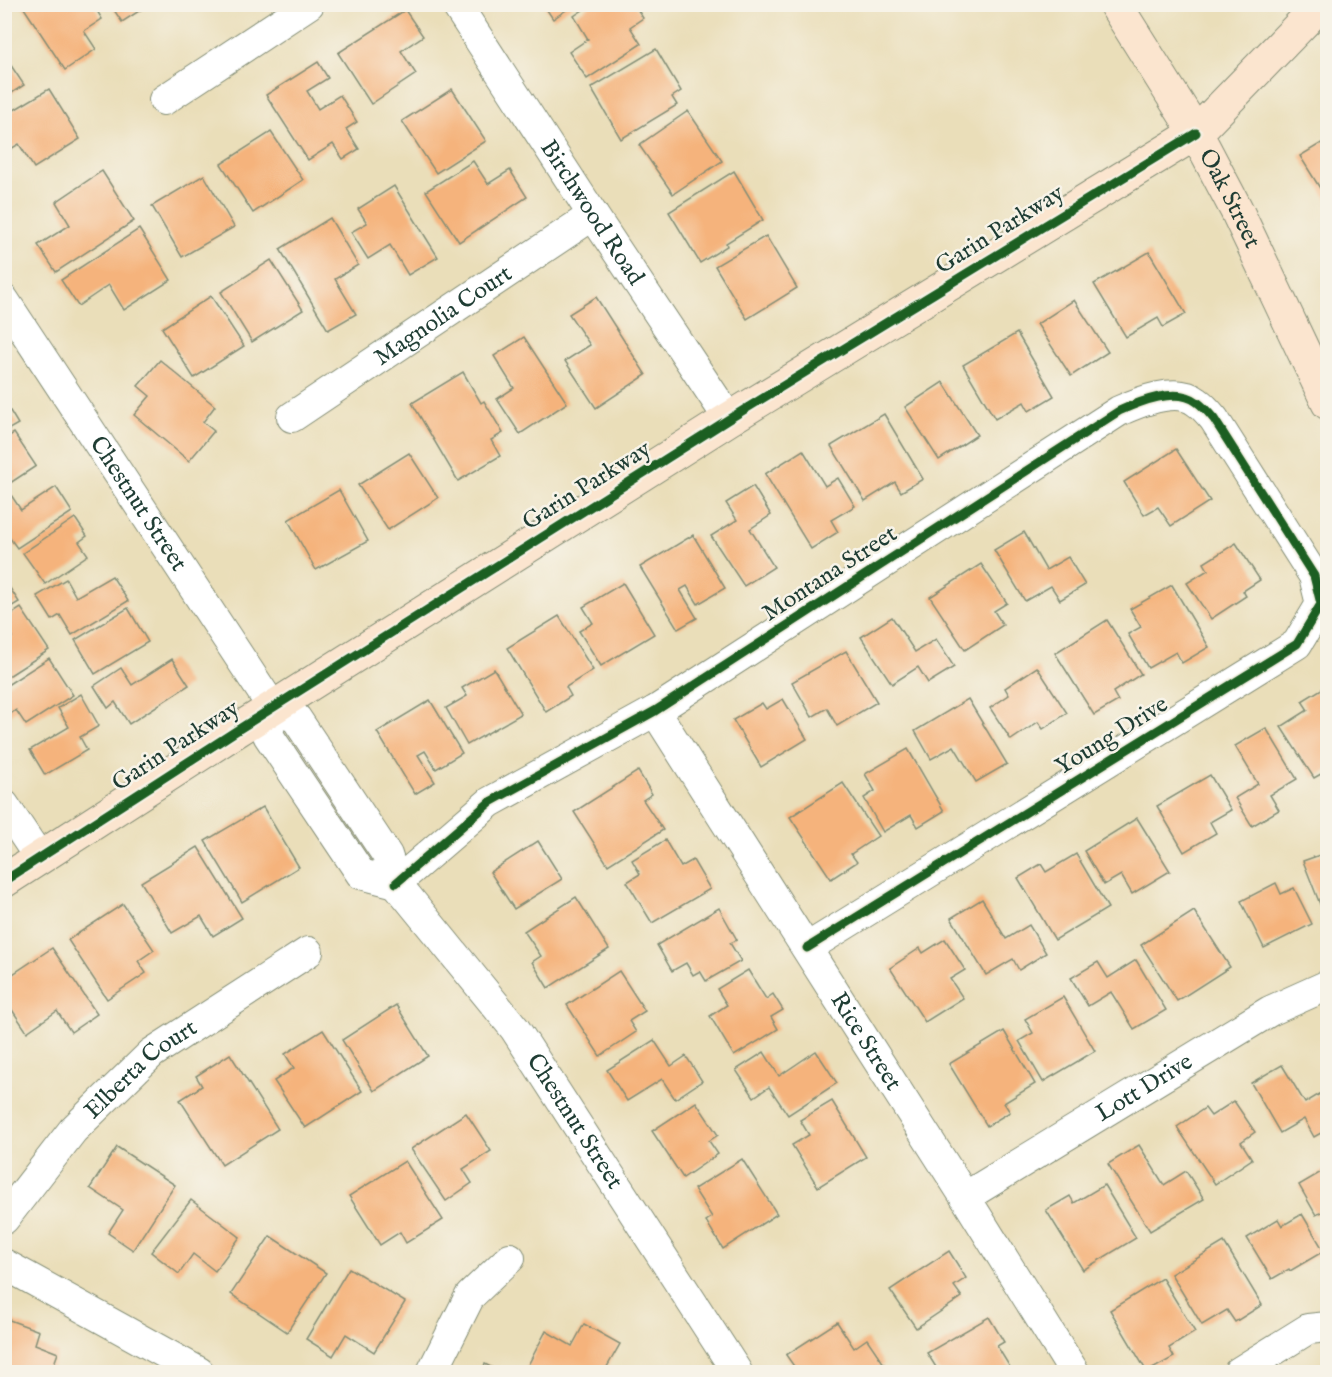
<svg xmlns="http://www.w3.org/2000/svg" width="1332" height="1377" viewBox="0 0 1332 1377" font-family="'IM FELL English',serif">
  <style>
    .building { fill: #f5b37c }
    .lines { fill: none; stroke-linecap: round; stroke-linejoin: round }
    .street-casing { stroke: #848e76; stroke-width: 32 }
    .secondary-casing { stroke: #848e76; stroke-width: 35 }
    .street { stroke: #fff; stroke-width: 30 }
    .secondary { stroke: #fbe5cf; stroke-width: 33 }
    .cycleway-casing { stroke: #f7f3e8; stroke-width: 13 }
    .cycleway { stroke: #1b5e20; stroke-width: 9 }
    .labels { text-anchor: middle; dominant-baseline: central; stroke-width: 5; stroke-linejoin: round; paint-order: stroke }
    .street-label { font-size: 24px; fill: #1f3d34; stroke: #f7f3e8 }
  </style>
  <rect width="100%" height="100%" fill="#f7f3e8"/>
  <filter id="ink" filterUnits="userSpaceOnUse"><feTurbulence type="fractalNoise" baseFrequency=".0167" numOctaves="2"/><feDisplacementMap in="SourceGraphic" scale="12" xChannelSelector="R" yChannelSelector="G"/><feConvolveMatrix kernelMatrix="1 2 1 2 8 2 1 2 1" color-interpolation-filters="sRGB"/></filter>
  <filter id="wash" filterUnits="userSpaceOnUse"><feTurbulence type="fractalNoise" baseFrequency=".008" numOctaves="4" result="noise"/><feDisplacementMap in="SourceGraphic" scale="24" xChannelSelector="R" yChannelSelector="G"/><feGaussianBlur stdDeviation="1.35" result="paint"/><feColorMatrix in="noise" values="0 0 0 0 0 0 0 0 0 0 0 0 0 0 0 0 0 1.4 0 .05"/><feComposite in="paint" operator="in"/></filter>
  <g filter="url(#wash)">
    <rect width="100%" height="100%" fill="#eadeb9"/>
    <g id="blocks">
      <g class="building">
        <polygon points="23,4 93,4 102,19 84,31 96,49 65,70 22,5"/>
        <polygon points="110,4 150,4 122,22"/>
        <polygon points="543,4 575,4 553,19"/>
        <polygon points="592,4 634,4 643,18 630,27 641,44 587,79 569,52 588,39 574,16"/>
        <polygon points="405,10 423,36 401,51 416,74 371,104 338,53"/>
        <polygon points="656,49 681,91 672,97 677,105 621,139 591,88"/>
        <polygon points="4,55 24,85 4,98"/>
        <polygon points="318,62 328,78 307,91 318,109 340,95 357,122 346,129 359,149 343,159 333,144 308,160 266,95"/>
        <polygon points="49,89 80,139 34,168 19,144 4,153 4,116"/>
        <polygon points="452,89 486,141 436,173 402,121"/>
        <polygon points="688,111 722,161 673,194 639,145"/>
        <polygon points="271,132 303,180 253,213 221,164"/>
        <polygon points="1328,139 1328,201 1300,156"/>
        <polygon points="473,161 488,184 510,170 527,197 459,242 426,191"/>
        <polygon points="102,171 134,221 56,272 38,245 70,225 56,202"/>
        <polygon points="734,171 763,220 726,243 727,246 700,263 669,212"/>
        <polygon points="204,175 234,227 182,257 152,206"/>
        <polygon points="394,186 438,257 408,275 390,245 368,259 351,232 367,223 358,209"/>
        <polygon points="330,218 358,265 335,279 356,314 328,330 280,249"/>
        <polygon points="139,229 171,280 124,310 109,285 78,306 61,280"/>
        <polygon points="766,236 797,288 747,319 715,266"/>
        <polygon points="1149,252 1186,314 1163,327 1158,318 1126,337 1094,284"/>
        <polygon points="271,260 303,310 252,342 221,292"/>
        <polygon points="211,296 244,346 194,378 162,328"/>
        <polygon points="596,297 646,375 596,408 565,361 590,345 569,314"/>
        <polygon points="1074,300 1108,352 1071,376 1037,324"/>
        <polygon points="1017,333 1054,396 1029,411 1024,402 995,419 963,365"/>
        <polygon points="524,337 567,403 520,434 497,399 514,388 494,356"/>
        <polygon points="160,360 215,406 203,422 214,431 189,461 134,415 150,396 138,386"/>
        <polygon points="463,372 481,403 484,401 503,433 491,440 500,456 458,481 412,403"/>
        <polygon points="943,382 977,435 939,460 905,407"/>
        <polygon points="4,401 18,424 4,432"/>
        <polygon points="884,414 923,479 901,492 895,482 865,501 831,446"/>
        <polygon points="14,433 36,466 4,487 4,439"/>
        <polygon points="1176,449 1210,501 1171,526 1158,507 1144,515 1124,482"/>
        <polygon points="803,450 825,486 838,478 855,506 831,520 838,532 811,549 765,474"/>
        <polygon points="409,453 438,498 388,530 358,485"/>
        <polygon points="753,486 771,515 750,529 774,567 744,586 711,536 737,520 726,503"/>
        <polygon points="56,487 72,512 17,548 4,530 4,494 9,492 21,510"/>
        <polygon points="339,490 368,541 316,570 288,520"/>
        <polygon points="75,518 87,536 79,542 88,555 45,584 23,553"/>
        <polygon points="1024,532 1046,570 1068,557 1085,585 1060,600 1051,586 1025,601 994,550"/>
        <polygon points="693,535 725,588 698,604 687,586 680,590 697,618 678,629 640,567"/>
        <polygon points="1236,543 1260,580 1243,591 1246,596 1211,619 1187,583 1208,570 1204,563"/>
        <polygon points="981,564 1007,603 994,611 1003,625 965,650 930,597"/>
        <polygon points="112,576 128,601 72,635 60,615 52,620 37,596 66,579 76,597"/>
        <polygon points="4,579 19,602 4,611"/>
        <polygon points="623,583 654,634 601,666 579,631 593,623 583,607"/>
        <polygon points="1172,585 1209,647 1182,663 1176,652 1148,668 1128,634 1141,627 1130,609"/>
        <polygon points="21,608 49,650 4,679 4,642 12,637 4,626 4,619"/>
        <polygon points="128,608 148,642 95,674 75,640"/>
        <polygon points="559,616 593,670 566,687 571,696 546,712 507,648"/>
        <polygon points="892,617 915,652 936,639 954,667 928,683 918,667 892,684 861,637"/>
        <polygon points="1107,620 1141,674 1113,692 1118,701 1094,715 1055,653"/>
        <polygon points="846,651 877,702 837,726 827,708 812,717 792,682"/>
        <polygon points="49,658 73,695 26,725 16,710 9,715 4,708 4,687"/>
        <polygon points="172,659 189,685 129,724 115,702 108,708 94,686 121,668 132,685"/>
        <polygon points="1037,667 1067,713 1043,729 1038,722 1011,740 990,708 1009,695 1005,688"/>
        <polygon points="494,669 521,714 467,745 446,708 467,696 462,688"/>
        <polygon points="1328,685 1328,770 1314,778 1281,727 1308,710 1302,701"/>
        <polygon points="81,694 99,726 80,737 87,750 45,775 30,750 69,727 58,708"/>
        <polygon points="783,699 807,739 761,767 733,720 762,703 766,709"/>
        <polygon points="968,699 1007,764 976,782 954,746 931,759 915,731"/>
        <polygon points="430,700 462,753 436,769 425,751 418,755 435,782 415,794 377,732"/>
        <polygon points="1266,728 1297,779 1270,795 1279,810 1252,826 1235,798 1258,784 1235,746"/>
        <polygon points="908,749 944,811 918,827 911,815 883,832 864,798 875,791 865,774"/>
        <polygon points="638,771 652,794 643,800 663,830 608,865 574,812"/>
        <polygon points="1210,775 1231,810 1210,822 1216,833 1184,852 1157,806"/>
        <polygon points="843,783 878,836 851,854 857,862 831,879 790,817"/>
        <polygon points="263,807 299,867 242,902 205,841"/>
        <polygon points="1137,818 1170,871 1132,894 1121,875 1104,885 1084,851"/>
        <polygon points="665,840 681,867 693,860 710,889 652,923 627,882 640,874 632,860"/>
        <polygon points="538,841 562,879 514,909 490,872"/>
        <polygon points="198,847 242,918 213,936 201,916 172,933 141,882"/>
        <polygon points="1328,852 1328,922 1327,922 1303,861"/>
        <polygon points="1076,854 1108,908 1055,940 1018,878 1041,864 1046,872"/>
        <polygon points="1276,883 1281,894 1294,888 1312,924 1264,948 1241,901"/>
        <polygon points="576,897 609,949 548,988 532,962 541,956 524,931"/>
        <polygon points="982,899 1006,939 1029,925 1046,953 1019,970 1013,959 986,975 951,918"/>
        <polygon points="123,904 154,950 138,961 146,973 107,999 68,940"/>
        <polygon points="719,908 737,940 730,943 741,961 706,981 700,971 693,975 686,963 672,971 657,945"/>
        <polygon points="1194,911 1230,967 1177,1001 1141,945"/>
        <polygon points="945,939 965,970 950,979 963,998 925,1022 890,968 920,948 923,953"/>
        <polygon points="52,948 97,1014 71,1032 57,1011 27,1032 4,998 4,980"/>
        <polygon points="1136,960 1166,1010 1134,1029 1111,992 1088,1006 1071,978 1098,962 1108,978"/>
        <polygon points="748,970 766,999 773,994 783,1010 771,1017 778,1029 734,1056 710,1016 727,1005 717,989"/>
        <polygon points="619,971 645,1011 629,1021 636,1032 600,1056 567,1005"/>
        <polygon points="1063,997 1095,1051 1043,1082 1019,1041 1033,1033 1025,1019"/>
        <polygon points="396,1005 428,1056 374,1091 342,1040"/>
        <polygon points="323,1030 362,1091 305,1128 274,1081 294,1068 285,1054"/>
        <polygon points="1004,1031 1035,1084 1004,1103 1010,1112 987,1126 949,1064"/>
        <polygon points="654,1040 671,1066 686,1056 702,1081 675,1099 662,1079 627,1101 607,1070"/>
        <polygon points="816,1051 837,1083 788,1115 769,1087 754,1097 736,1070 764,1052 779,1076"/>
        <polygon points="1328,1052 1328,1071 1321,1055"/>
        <polygon points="230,1054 278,1129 222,1165 180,1100 202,1086 196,1076"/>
        <polygon points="1282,1065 1305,1103 1323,1092 1328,1099 1328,1129 1314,1137 1304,1119 1280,1133 1251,1083"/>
        <polygon points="832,1101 866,1157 818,1187 792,1145 809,1135 800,1120"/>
        <polygon points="1234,1101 1255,1132 1241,1142 1252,1159 1215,1184 1177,1127 1205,1108 1211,1116"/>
        <polygon points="696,1102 718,1135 709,1141 718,1154 683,1178 652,1131"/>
        <polygon points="466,1113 491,1151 463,1169 472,1183 446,1201 411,1149"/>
        <polygon points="1139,1145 1164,1185 1186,1171 1204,1199 1150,1231 1108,1164"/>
        <polygon points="117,1147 175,1185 133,1250 108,1233 123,1210 90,1188"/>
        <polygon points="742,1159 777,1214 723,1249 706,1221 712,1217 694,1189"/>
        <polygon points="405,1161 443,1220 406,1243 400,1232 380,1245 349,1196"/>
        <polygon points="1328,1168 1328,1209 1316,1215 1299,1185"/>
        <polygon points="1104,1185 1136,1238 1083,1270 1046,1210 1070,1196 1074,1203"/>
        <polygon points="191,1200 240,1237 215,1271 193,1254 179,1274 151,1252"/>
        <polygon points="1302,1214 1324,1251 1290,1271 1289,1269 1272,1279 1247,1238 1278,1219 1282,1226"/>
        <polygon points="270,1236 326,1273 287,1332 231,1294"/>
        <polygon points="1224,1242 1262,1305 1235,1322 1227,1310 1202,1325 1171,1274"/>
        <polygon points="949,1251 966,1278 954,1286 962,1297 916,1328 890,1290"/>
        <polygon points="349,1268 405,1302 374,1352 346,1334 333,1356 306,1339"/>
        <polygon points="1162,1278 1195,1332 1169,1348 1174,1357 1147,1372 1110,1310"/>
        <polygon points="989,1317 1004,1342 997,1346 1013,1372 939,1372 927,1353"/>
        <polygon points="4,1318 39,1331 35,1344 58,1353 51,1372 4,1372"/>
        <polygon points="837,1322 854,1348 867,1339 884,1364 871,1372 798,1372 786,1355"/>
        <polygon points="584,1324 620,1344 604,1372 531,1372 526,1369 546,1331 572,1346"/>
        <polygon points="485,1364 500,1372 481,1372"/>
      </g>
    </g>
  </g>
  <g filter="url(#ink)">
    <use href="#blocks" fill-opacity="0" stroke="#848e76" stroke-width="1.5"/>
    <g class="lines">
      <g class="street-casing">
        <g id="street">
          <path id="s1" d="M456,4L593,215L729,419"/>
          <polyline points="164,100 309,4"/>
          <path id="s2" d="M4,300L273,708L296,718L387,855L396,883L515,1029L737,1372"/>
          <path id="s3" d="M292,417L593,215"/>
          <polyline points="273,708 268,735 361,874 396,883"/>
          <path id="s4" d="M655,711L965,1197L1074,1372"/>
          <polyline points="4,805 39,857"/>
          <path d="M396,883L490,802L655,711L1119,411C1139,402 1177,386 1197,402C1203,406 1209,413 1214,419L1314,576L1321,604L1297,644L807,948"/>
          <path id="s5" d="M965,1197L1270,1011L1328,985"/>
          <path id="s6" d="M4,1219L73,1130L152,1053L308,952"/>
          <polyline points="4,1264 199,1372"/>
          <polyline points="432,1372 470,1296 510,1258"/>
          <polyline points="1239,1372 1308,1329 1328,1327"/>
        </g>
      </g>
      <g class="secondary-casing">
        <g id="secondary">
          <path id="s7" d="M1115,4L1196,133L1236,209L1328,403"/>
          <polyline points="4,881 236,731 729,419 1196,133 1321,4"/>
        </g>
      </g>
      <use href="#street" class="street"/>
      <use href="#secondary" class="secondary"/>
      <g class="cycleway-casing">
        <g id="cycleway">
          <polyline points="4,881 236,731 729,419 1196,133"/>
          <path d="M396,883L490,802L655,711L1119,411C1139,402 1177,386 1197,402C1203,406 1209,413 1214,419L1314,576L1321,604L1297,644L807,948"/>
        </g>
      </g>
      <use href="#cycleway" class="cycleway"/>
    </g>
  </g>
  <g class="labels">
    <g class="street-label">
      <text stroke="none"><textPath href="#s7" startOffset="226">Oak Street</textPath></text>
      <text stroke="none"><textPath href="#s1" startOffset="249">Birchwood Road</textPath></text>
      <text transform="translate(1000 230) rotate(-32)">Garin Parkway</text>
      <text stroke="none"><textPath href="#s3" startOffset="182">Magnolia Court</textPath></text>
      <text transform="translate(587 486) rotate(-32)">Garin Parkway</text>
      <text stroke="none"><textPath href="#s2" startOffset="244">Chestnut Street</textPath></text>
      <text transform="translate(830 574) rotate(-33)">Montana Street</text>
      <text transform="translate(1112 736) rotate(-32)">Young Drive</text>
      <text transform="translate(176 746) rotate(-33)">Garin Parkway</text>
      <text stroke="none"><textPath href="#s4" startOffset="392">Rice Street</textPath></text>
      <text stroke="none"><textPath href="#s6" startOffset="204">Elberta Court</textPath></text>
      <text stroke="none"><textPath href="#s5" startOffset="210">Lott Drive</textPath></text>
      <text stroke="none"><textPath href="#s2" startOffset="1006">Chestnut Street</textPath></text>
    </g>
  </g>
  <rect width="1332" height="1377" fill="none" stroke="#f7f3e8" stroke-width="24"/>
</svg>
